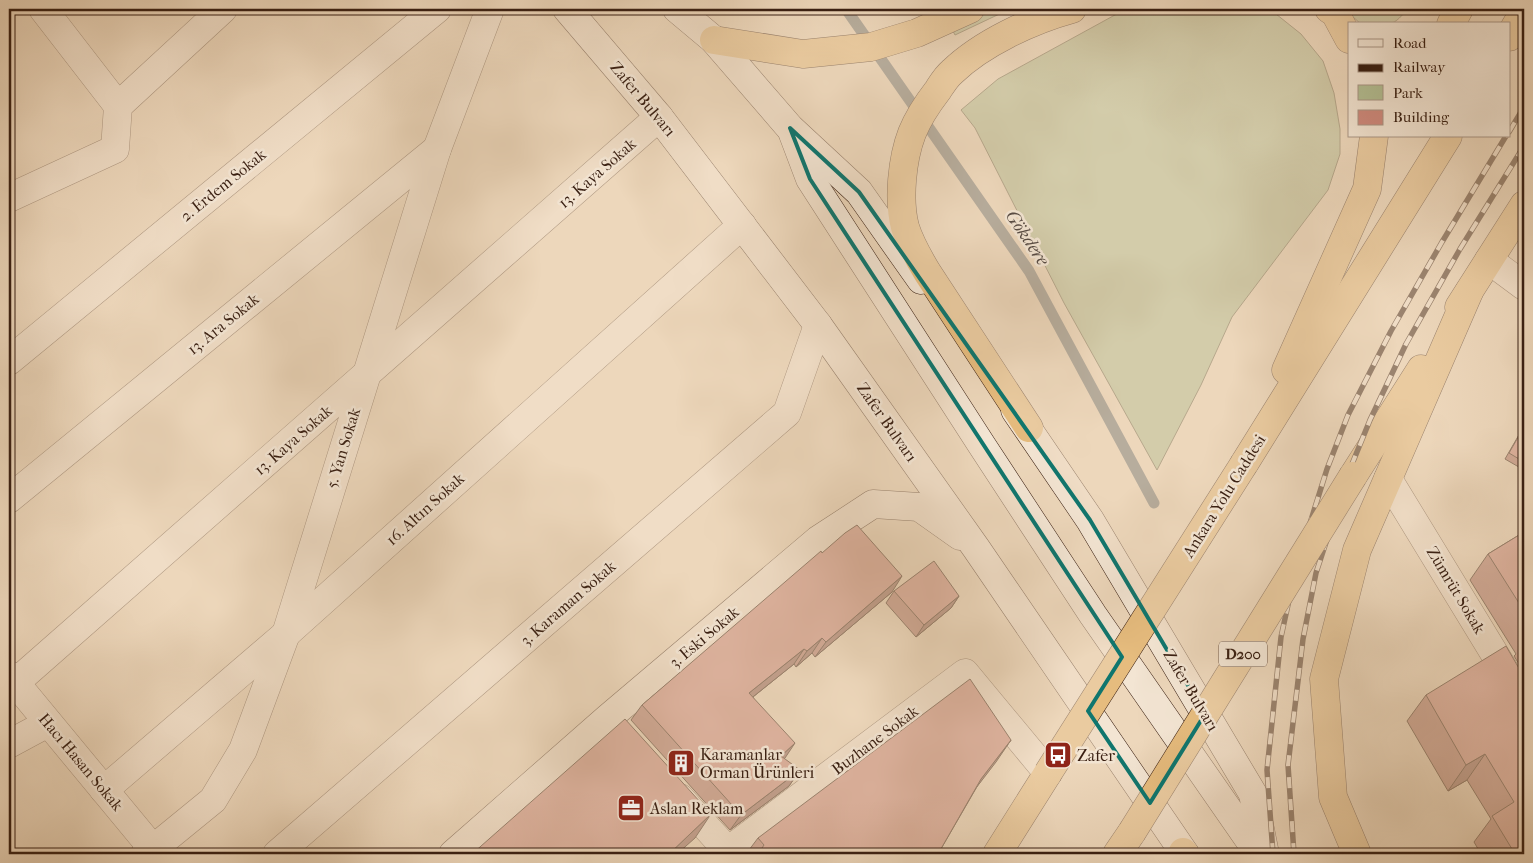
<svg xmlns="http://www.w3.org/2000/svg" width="1533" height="863" viewBox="0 0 1533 863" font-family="'IM FELL French Canon',serif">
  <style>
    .green { fill: #b3bf94; stroke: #766f53 }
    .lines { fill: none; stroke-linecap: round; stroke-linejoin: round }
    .stream { stroke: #777a78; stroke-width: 11 }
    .minor-casing { stroke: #664d3c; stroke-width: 29 }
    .secondary-casing { stroke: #391f12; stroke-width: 29 }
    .trunk-casing { stroke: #391f12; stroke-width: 29 }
    .minor { stroke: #f3e5d3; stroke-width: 28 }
    .secondary { stroke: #f3e5d3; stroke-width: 28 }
    .trunk { stroke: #e6bc7e; stroke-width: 28 }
    .rail-casing { stroke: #391f12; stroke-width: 5.5 }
    .rail { stroke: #f3e5d3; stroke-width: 4; stroke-dasharray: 11; stroke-linecap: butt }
    .trunk-bridge-casing { stroke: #391f12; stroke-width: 29; stroke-linecap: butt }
    .trunk-bridge { stroke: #e6bc7e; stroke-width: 28 }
    .wall { fill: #b2776c; stroke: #391f12 }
    .shaded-wall { fill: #916158; stroke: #391f12 }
    .building { fill: #cf8a7e; stroke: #391f12 }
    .marked { fill: none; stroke: #0f766e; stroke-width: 4; stroke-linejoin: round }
    .labels { text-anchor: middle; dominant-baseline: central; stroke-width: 5; stroke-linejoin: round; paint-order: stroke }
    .shield { fill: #f3e5d3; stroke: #715a4c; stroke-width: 1 }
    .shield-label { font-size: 15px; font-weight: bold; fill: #391f12 }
    .street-label { font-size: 16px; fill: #391f12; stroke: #f3e5d3 }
    .poi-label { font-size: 16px; fill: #391f12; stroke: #f3e5d3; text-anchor: start }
    .water-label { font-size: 18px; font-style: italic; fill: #584c45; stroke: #f3e5d3 }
  </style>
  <rect width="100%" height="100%" fill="#edd7bb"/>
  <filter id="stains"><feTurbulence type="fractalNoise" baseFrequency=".004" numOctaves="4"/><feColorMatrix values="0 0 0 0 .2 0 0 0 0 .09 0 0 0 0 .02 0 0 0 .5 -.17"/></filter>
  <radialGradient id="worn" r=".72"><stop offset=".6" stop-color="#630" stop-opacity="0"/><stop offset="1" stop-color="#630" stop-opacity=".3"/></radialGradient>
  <g class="green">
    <polygon points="996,9 1010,9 955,35 952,29"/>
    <polygon points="1129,9 1268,9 1271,10 1301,34 1323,61 1334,93 1340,129 1340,154 1328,190 1232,317 1201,385 1157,470 1064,303 975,128 961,110 998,79 1124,10"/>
    <path d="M1344,9H1407C1392,30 1385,24 1361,24Z"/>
  </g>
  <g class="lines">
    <polyline class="stream" points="846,9 1029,271 1154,503"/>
    <g class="minor-casing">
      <g id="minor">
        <polyline points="43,9 118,106"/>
        <polyline points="9,198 115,149 118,106 223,9"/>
        <polyline points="1489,260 1524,286"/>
        <polyline points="9,361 437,9"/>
        <polyline points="1388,479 1524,702"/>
        <polyline points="9,499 437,149"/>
        <polyline points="9,675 153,849"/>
        <polyline points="15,683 659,117"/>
        <polyline points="9,744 48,723"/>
        <polyline points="104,790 286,634 742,225"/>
        <polyline points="680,798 728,851 965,673 1048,773"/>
        <polyline points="145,854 153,849 213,800 243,750 286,634 437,149 490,9"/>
        <polyline points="277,854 787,413 818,325"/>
      </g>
    </g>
    <g class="secondary-casing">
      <g id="secondary">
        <polyline points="567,9 659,117 818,325 976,548 1185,854"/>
        <polyline points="677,9 714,40 790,128 859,192 921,280"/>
        <polyline points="793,134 810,179 981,444 1093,615 1259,854"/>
        <polyline points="1015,410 1090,520 1253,794 1265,854"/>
        <polyline points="453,854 608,718 818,540 873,504 919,507 960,536"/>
      </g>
    </g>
    <g class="trunk-casing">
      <g id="trunk">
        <polyline points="1329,9 1335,13 1349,39"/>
        <polyline points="1451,24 1459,9"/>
        <polyline points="1509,37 1524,12"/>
        <polyline points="714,40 803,54 871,47 917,33 970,9"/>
        <polyline points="1459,307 1524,205"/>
        <polyline points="1286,370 1367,189 1374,136"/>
        <path d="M1029,428L927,272C918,257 910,243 905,227C898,200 902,159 912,133C918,118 928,103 938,90C942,84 946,77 952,72C982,43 1032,20 1072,9"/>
        <polyline points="1244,464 1448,136"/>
        <polyline points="1353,476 1421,369"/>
        <polyline points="1183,852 1185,854"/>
        <polyline points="997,854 1048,773"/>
        <polyline points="1117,854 1132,832"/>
        <polyline points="1357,854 1333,797 1324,679 1357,550 1469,292"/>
      </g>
    </g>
    <use href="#minor" class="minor"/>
    <use href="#secondary" class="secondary"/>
    <use href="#trunk" class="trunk"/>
    <g class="rail-casing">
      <g id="rail">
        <polyline points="1509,132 1524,107"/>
        <polyline points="1273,854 1267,770 1281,637 1296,568 1327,469 1348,415 1391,331 1442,242 1506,136"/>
        <polyline points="1294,854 1288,765 1303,639 1316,573 1350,469 1370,420 1406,344 1460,249 1524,146"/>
      </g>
    </g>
    <use href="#rail" class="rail"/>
    <g class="trunk-bridge-casing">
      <g id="trunk-bridge">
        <polyline points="1048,773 1244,464"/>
        <polyline points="1132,832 1353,476"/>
      </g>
    </g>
    <use href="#trunk-bridge" class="trunk-bridge"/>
  </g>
  <g class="wall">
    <polygon points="1524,426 1524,470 1505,459"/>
    <polygon points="1524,532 1524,672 1514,656 1516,654 1470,580 1488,554"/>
    <polygon points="822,553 892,592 815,657 812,653 796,667 794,664 753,697 784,759 800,770 789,786 730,830 631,720 642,705"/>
    <polygon points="894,591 959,596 951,608 916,637 886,603"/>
    <polygon points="1524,677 1524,854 1481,854 1474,842 1491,819 1467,780 1448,791 1407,721 1426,695"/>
    <polygon points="1011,740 978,785 938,854 746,854 758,838"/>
  </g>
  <g class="shaded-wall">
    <polygon points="902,576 892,592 815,657 826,642"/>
    <polygon points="959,596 951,608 916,637 924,625"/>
    <polygon points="822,638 812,653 796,667 807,651"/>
    <polygon points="804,649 794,664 739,708 749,693"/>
    <polygon points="1011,740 996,762 966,801 981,779"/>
    <polygon points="795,743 785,758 770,771 781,756"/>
    <polygon points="1485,754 1467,780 1448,791 1466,765"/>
    <polygon points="800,770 789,786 730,830 741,815"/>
    <polygon points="711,814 695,838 677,854 669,854"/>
  </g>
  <g class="building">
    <polygon points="1524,427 1524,462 1509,453"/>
    <polygon points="857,525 902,576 826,642 822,638 807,651 804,649 749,693 795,743 781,756 800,770 741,815 642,705 821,551 822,553 845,533"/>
    <polygon points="1524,532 1524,611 1488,554"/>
    <polygon points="934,561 959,596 924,625 894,591"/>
    <polygon points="1506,646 1524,677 1524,854 1515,854 1492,816 1514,802 1485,754 1466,765 1426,695"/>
    <polygon points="970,679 1011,740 981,779 938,854 758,854 764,845 758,838"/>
    <polygon points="625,719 711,814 669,854 472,854"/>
  </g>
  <path d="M0 0H1533V863H0ZM790,128L859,192L1090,520L1205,714L1150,803L1088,711L1122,657L810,179Z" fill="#edd7bb" fill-opacity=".55" fill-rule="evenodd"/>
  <path class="marked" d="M790,128L859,192L1090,520L1205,714L1150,803L1088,711L1122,657L810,179Z"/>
  <defs>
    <g id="bus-square" transform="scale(1.4375)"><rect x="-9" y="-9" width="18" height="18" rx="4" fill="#8f2418" stroke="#f3e5d3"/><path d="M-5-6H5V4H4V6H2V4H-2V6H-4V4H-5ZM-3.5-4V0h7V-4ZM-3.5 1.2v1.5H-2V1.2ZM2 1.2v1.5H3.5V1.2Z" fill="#fff"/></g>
    <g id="building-square" transform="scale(1.4375)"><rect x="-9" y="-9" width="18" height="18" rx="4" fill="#8f2418" stroke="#f3e5d3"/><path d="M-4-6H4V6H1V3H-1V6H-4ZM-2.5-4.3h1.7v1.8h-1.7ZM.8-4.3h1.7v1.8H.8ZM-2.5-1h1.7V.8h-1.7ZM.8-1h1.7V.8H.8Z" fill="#fff"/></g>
    <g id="office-square" transform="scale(1.4375)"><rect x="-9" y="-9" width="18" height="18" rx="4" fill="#8f2418" stroke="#f3e5d3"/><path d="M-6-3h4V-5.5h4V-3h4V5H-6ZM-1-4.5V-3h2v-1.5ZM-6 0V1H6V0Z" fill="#fff"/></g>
  </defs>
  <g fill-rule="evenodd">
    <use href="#bus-square" x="1058" y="755"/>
    <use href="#building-square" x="681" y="763"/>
    <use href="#office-square" x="631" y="808"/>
  </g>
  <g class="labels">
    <rect class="shield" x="1219" y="641.5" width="48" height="25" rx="4"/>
    <g class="shield-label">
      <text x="1243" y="654">D200</text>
    </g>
    <g class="street-label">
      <text transform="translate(643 99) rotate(50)">Zafer Bulvarı</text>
      <text transform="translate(597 173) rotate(-41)">13. Kaya Sokak</text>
      <text transform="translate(223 185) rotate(-39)">2. Erdem Sokak</text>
      <text transform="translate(223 324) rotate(-39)">13. Ara Sokak</text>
      <text transform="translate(887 422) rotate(55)">Zafer Bulvarı</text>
      <text transform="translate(293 440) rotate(-41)">13. Kaya Sokak</text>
      <text transform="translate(343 448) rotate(-73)">5. Yan Sokak</text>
      <text transform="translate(1224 496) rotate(-58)">Ankara Yolu Caddesi</text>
      <text transform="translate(425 509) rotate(-42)">16. Altın Sokak</text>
      <text transform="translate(1456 590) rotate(59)">Zümrüt Sokak</text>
      <text transform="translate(568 603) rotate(-41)">3. Karaman Sokak</text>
      <text transform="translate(704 637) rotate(-40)">3. Eski Sokak</text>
      <text transform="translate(1191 690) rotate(59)">Zafer Bulvarı</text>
      <text transform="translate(875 740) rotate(-37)">Buzhane Sokak</text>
      <text transform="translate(81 762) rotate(50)">Hacı Hasan Sokak</text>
    </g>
    <g class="poi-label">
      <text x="700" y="754">Karamanlar<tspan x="700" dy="18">Orman Ürünleri</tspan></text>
      <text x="1077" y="755">Zafer</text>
      <text x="650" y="808">Aslan Reklam</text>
    </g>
    <g class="water-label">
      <text transform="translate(1027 238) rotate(56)">Gökdere</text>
    </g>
  </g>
  <rect width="1533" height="863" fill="none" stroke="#edd7bb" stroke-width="30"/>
  <rect x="10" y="10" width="1513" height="843" fill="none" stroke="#391f12" stroke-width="2.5"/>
  <rect x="15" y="15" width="1503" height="833" fill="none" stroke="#391f12"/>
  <rect x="1348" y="22" width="162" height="115" fill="#f3e5d3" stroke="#a99686"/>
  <rect x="1358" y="39" width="25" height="8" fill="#f3e5d3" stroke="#a99686"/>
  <text x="1393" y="48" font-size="15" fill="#391f12">Road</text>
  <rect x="1358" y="64" width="25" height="8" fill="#391f12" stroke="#a99686"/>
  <text x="1393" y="72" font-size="15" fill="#391f12">Railway</text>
  <rect x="1358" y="85" width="25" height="15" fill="#b3bf94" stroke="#a99686"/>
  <text x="1393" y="98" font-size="15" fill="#391f12">Park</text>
  <rect x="1358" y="110" width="25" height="15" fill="#cf8a7e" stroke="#a99686"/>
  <text x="1393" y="122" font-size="15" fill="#391f12">Building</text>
  <rect width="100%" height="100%" filter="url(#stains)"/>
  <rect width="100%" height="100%" fill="url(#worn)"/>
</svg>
